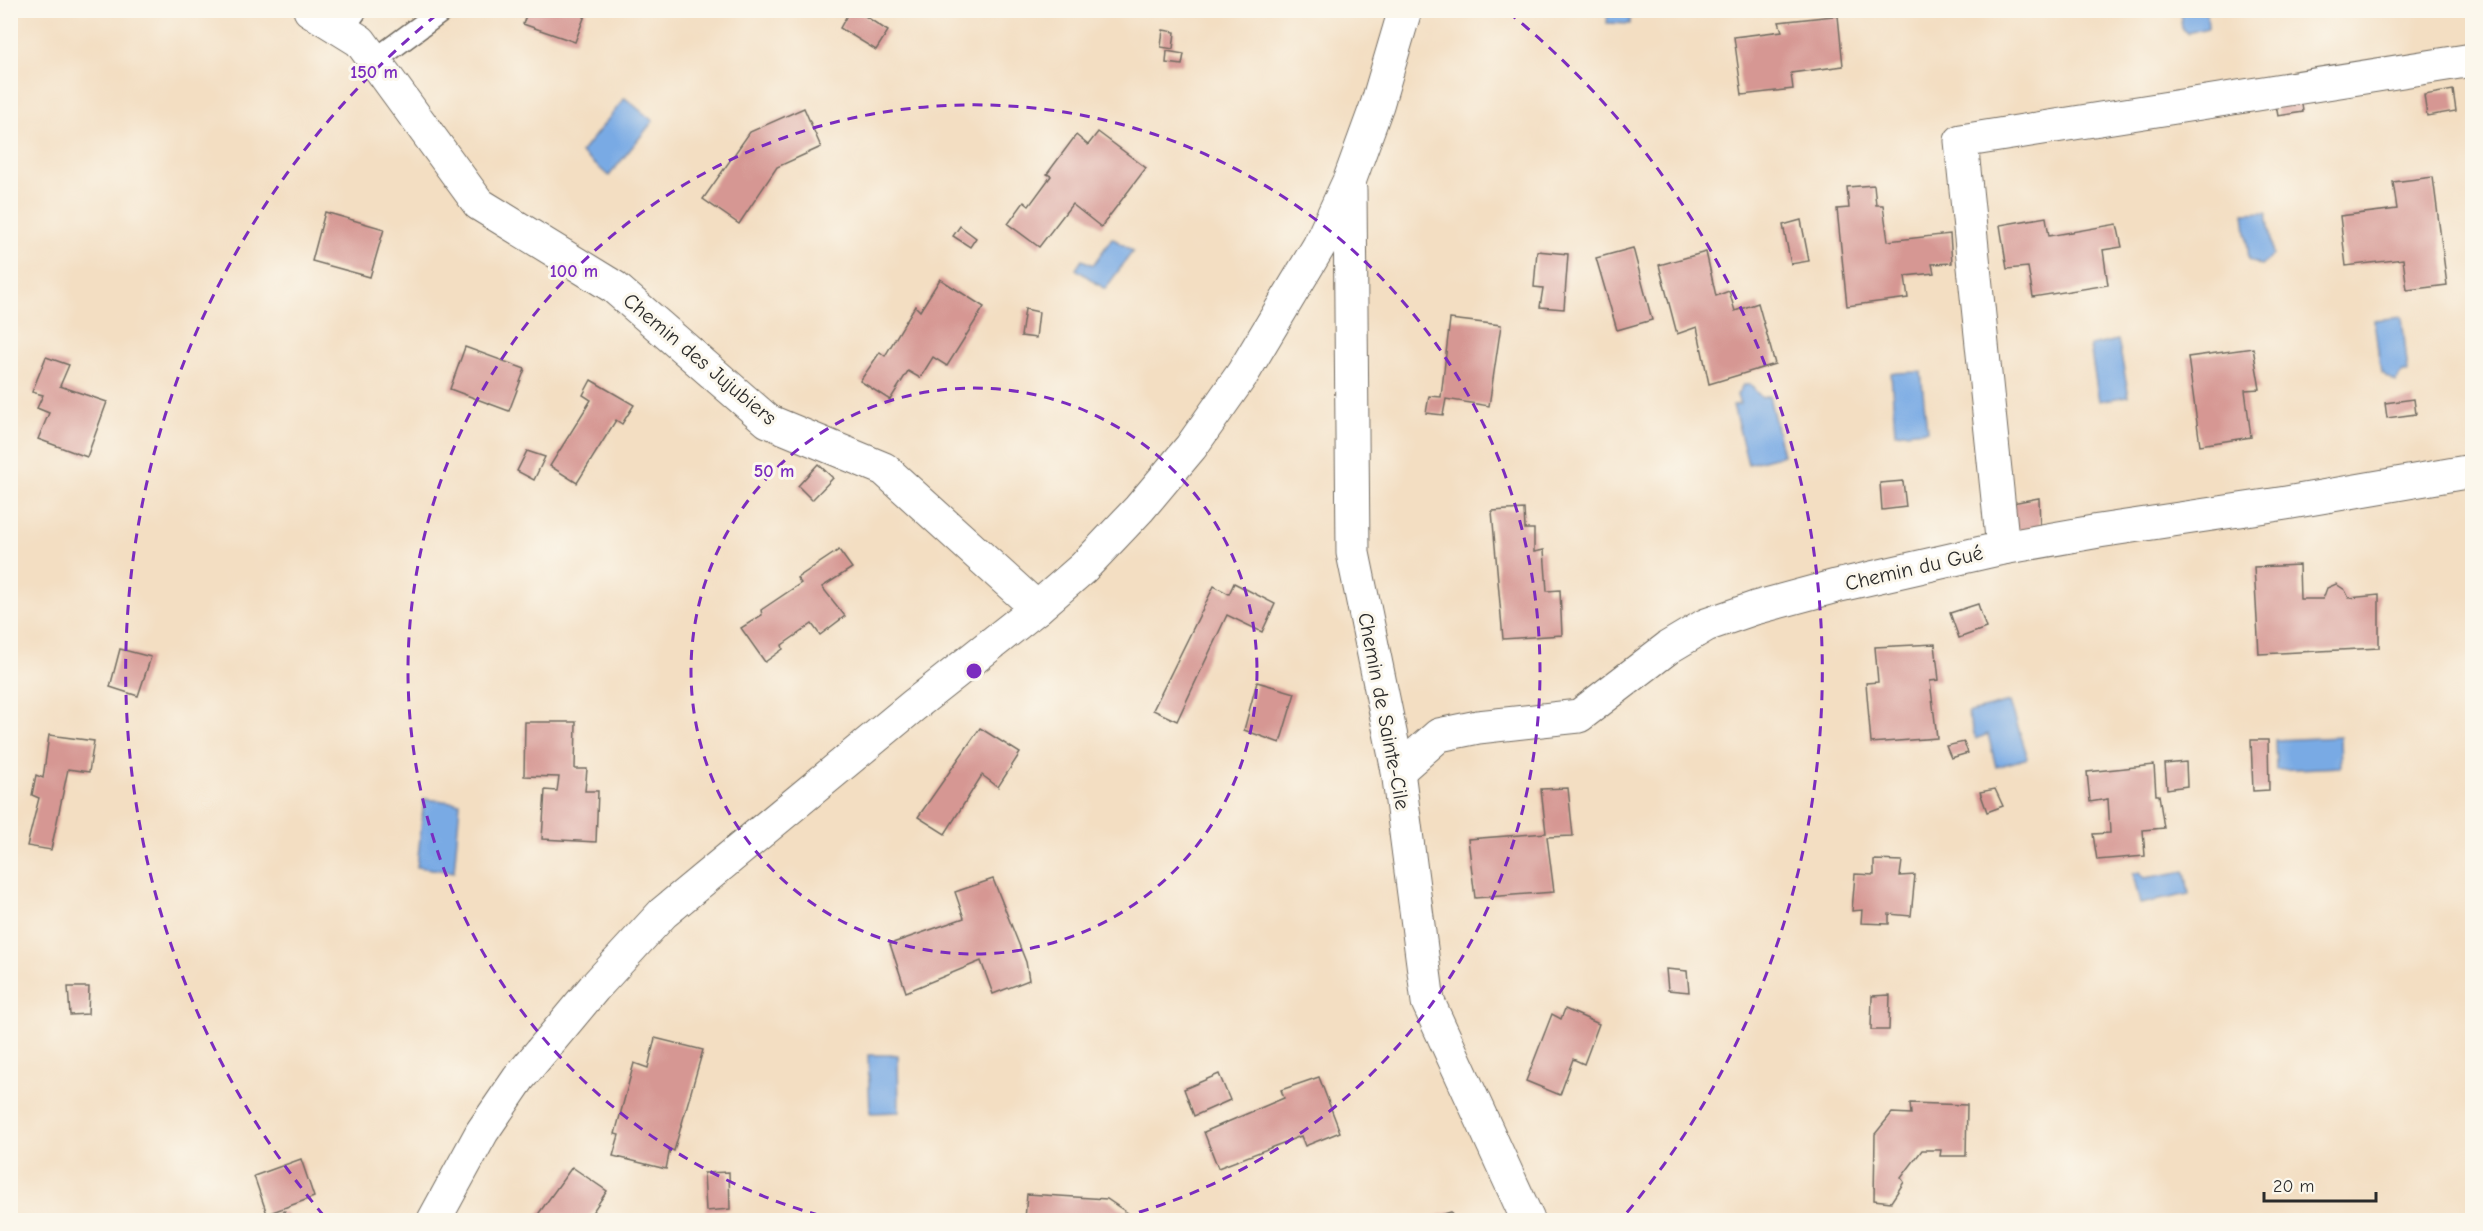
<svg xmlns="http://www.w3.org/2000/svg" width="2483" height="1231" viewBox="0 0 2483 1231" font-family="'Comic Neue',sans-serif">
  <style>
    .water { fill: #79aae4; stroke: #526a88; stroke-width: 1.5 }
    .building { fill: #d69793 }
    .lines { fill: none; stroke-linecap: round; stroke-linejoin: round }
    .service-casing { stroke: #716a60; stroke-width: 25 }
    .minor-casing { stroke: #716a60; stroke-width: 35 }
    .service { stroke: #fff; stroke-width: 22 }
    .minor { stroke: #fff; stroke-width: 33 }
    .ring { fill: none; stroke: #7b2cbf; stroke-width: 3; stroke-dasharray: 10 8 }
    .labels { text-anchor: middle; dominant-baseline: central; stroke-width: 6; stroke-linejoin: round; paint-order: stroke }
    .street-label { font-size: 21px; fill: #2b2b2b; stroke: #fbf7ec }
    .centre { fill: #7b2cbf; stroke: #fbf7ec; stroke-width: 3 }
    .ring-label { font-size: 18px; text-anchor: middle; font-weight: bold; fill: #7b2cbf; stroke: #fbf7ec; stroke-width: 6; stroke-linejoin: round; paint-order: stroke }
  </style>
  <rect width="100%" height="100%" fill="#fbf7ec"/>
  <filter id="ink" filterUnits="userSpaceOnUse"><feTurbulence type="fractalNoise" baseFrequency=".0167" numOctaves="2"/><feDisplacementMap in="SourceGraphic" scale="12" xChannelSelector="R" yChannelSelector="G"/><feConvolveMatrix kernelMatrix="1 2 1 2 8 2 1 2 1" color-interpolation-filters="sRGB"/></filter>
  <filter id="wash" filterUnits="userSpaceOnUse"><feTurbulence type="fractalNoise" baseFrequency=".008" numOctaves="4" result="noise"/><feDisplacementMap in="SourceGraphic" scale="24" xChannelSelector="R" yChannelSelector="G"/><feGaussianBlur stdDeviation="1.35" result="paint"/><feColorMatrix in="noise" values="0 0 0 0 0 0 0 0 0 0 0 0 0 0 0 0 0 1.4 0 .05"/><feComposite in="paint" operator="in"/></filter>
  <g filter="url(#wash)">
    <rect width="100%" height="100%" fill="#f3dec2"/>
    <g class="water">
      <polygon points="1608,11 1630,11 1630,24 1607,23"/>
      <polygon points="2180,11 2207,11 2208,28 2187,33 2182,29"/>
      <polygon points="625,98 653,121 609,176 581,153"/>
      <polygon points="2267,212 2273,255 2261,266 2249,259 2244,213"/>
      <polygon points="1112,238 1133,251 1105,289 1076,269 1082,260 1093,265"/>
      <polygon points="2402,317 2408,372 2403,372 2396,382 2381,373 2374,320"/>
      <polygon points="2118,340 2129,396 2099,401 2090,346"/>
      <polygon points="1921,372 1927,430 1895,433 1891,373"/>
      <polygon points="1743,385 1750,385 1762,398 1769,396 1783,455 1748,464 1733,405 1740,404 1737,395"/>
      <polygon points="2010,702 2028,758 1996,767 1988,734 1976,739 1967,713"/>
      <polygon points="2340,737 2341,767 2276,770 2275,740"/>
      <polygon points="424,799 460,803 454,872 417,867"/>
      <polygon points="2185,871 2189,894 2140,904 2133,874 2140,872 2145,878"/>
      <polygon points="868,1055 898,1055 899,1112 870,1113"/>
    </g>
    <g id="blocks">
      <g class="building">
        <polygon points="528,10 587,10 575,42 523,24"/>
        <polygon points="850,10 856,10 888,31 876,50 840,28"/>
        <polygon points="1833,16 1838,16 1843,66 1791,73 1793,89 1742,95 1734,37 1782,31 1779,22"/>
        <polygon points="1163,30 1175,32 1173,49 1161,47"/>
        <polygon points="1167,51 1184,54 1182,65 1166,63"/>
        <polygon points="2453,90 2456,111 2427,116 2424,95"/>
        <polygon points="2301,95 2303,112 2278,116 2275,100"/>
        <polygon points="804,108 821,147 777,167 739,224 703,199 750,132"/>
        <polygon points="1098,132 1146,168 1101,227 1072,204 1039,247 1008,224 1024,202 1029,206 1051,176 1047,174 1076,135 1088,145"/>
        <polygon points="2433,177 2447,285 2407,290 2403,259 2346,266 2340,216 2397,209 2393,182"/>
        <polygon points="1874,185 1876,205 1883,205 1888,241 1950,234 1952,263 1932,264 1934,273 1905,276 1908,298 1847,306 1837,209 1849,208 1847,187"/>
        <polygon points="325,212 384,229 370,277 312,261"/>
        <polygon points="2046,217 2049,236 2117,224 2122,247 2103,250 2108,285 2033,297 2028,267 2007,269 2000,225"/>
        <polygon points="1801,220 1809,261 1791,264 1783,225"/>
        <polygon points="960,226 976,238 970,247 953,236"/>
        <polygon points="1633,248 1652,320 1617,330 1596,258"/>
        <polygon points="1537,251 1568,254 1564,309 1540,307 1543,288 1534,287"/>
        <polygon points="1706,252 1716,296 1729,291 1735,311 1758,303 1775,364 1709,384 1697,327 1677,334 1659,265"/>
        <polygon points="940,279 984,307 947,366 933,357 920,378 908,371 890,400 860,381 880,352 885,356 915,306 920,311"/>
        <polygon points="1025,309 1039,312 1036,338 1021,336"/>
        <polygon points="1450,319 1501,325 1489,406 1446,399 1443,415 1426,413 1429,396 1441,397"/>
        <polygon points="465,347 525,369 509,411 450,389"/>
        <polygon points="2253,348 2260,389 2245,390 2251,437 2200,445 2188,357"/>
        <polygon points="46,357 69,365 60,386 107,402 87,457 38,439 49,413 37,408 43,395 32,392"/>
        <polygon points="591,380 634,405 622,424 616,420 577,483 550,466 591,400 583,395"/>
        <polygon points="2414,399 2416,414 2387,418 2385,403"/>
        <polygon points="527,451 545,457 534,480 517,471"/>
        <polygon points="818,464 833,478 812,500 798,486"/>
        <polygon points="1903,481 1906,507 1882,510 1880,483"/>
        <polygon points="2039,498 2040,528 2015,532 2012,503"/>
        <polygon points="1524,509 1525,529 1534,529 1534,552 1544,550 1547,591 1560,590 1562,635 1503,639 1492,511"/>
        <polygon points="839,550 852,568 822,587 845,616 820,635 812,624 782,645 783,649 765,662 741,628 762,615 761,610 801,583 797,578"/>
        <polygon points="2299,565 2300,599 2323,599 2327,588 2336,584 2345,590 2349,598 2379,595 2379,648 2259,654 2254,567"/>
        <polygon points="1234,583 1275,604 1262,632 1227,615 1177,721 1153,710 1214,586 1229,594"/>
        <polygon points="1978,604 1986,628 1959,638 1950,613"/>
        <polygon points="1935,644 1939,680 1930,681 1937,738 1871,743 1866,683 1878,682 1875,647"/>
        <polygon points="120,649 151,657 138,696 110,687"/>
        <polygon points="1257,682 1295,693 1280,743 1244,730"/>
        <polygon points="525,722 576,722 575,769 587,769 585,791 598,791 596,842 542,839 545,790 557,791 559,777 524,776"/>
        <polygon points="980,728 1020,753 998,787 982,775 945,834 918,817"/>
        <polygon points="49,735 94,741 89,772 68,769 51,850 27,846 39,798 32,795 36,775 43,778"/>
        <polygon points="2251,740 2268,740 2269,790 2253,791"/>
        <polygon points="1964,742 1968,753 1951,758 1946,746"/>
        <polygon points="2186,762 2187,786 2167,789 2165,764"/>
        <polygon points="2154,765 2156,795 2159,795 2164,828 2143,830 2145,856 2097,860 2093,834 2110,833 2108,799 2090,802 2087,772"/>
        <polygon points="1568,788 1573,836 1547,837 1554,892 1475,898 1468,839 1546,833 1541,789"/>
        <polygon points="1995,789 2003,806 1987,812 1980,792"/>
        <polygon points="1874,860 1902,861 1900,876 1915,875 1911,916 1889,914 1889,924 1861,923 1862,910 1852,911 1855,874 1874,875"/>
        <polygon points="993,879 1026,962 1029,980 993,994 981,961 906,992 890,944 964,918 955,892"/>
        <polygon points="1666,969 1687,971 1689,992 1668,990"/>
        <polygon points="68,987 89,987 88,1014 70,1015"/>
        <polygon points="1890,995 1889,1030 1871,1030 1872,996"/>
        <polygon points="1565,1009 1599,1024 1584,1064 1573,1059 1560,1095 1526,1081 1552,1014 1561,1019"/>
        <polygon points="655,1038 703,1050 674,1151 670,1149 666,1169 613,1156 619,1135 615,1134 634,1063 648,1068"/>
        <polygon points="1219,1074 1230,1100 1194,1116 1184,1089"/>
        <polygon points="1319,1077 1340,1132 1305,1146 1301,1136 1218,1168 1204,1132 1284,1098 1281,1090"/>
        <polygon points="1910,1103 1967,1105 1966,1156 1940,1156 1941,1150 1922,1150 1901,1178 1904,1182 1891,1202 1874,1200 1875,1134 1892,1113 1911,1114"/>
        <polygon points="301,1159 314,1197 267,1214 254,1176"/>
        <polygon points="572,1167 607,1191 587,1220 534,1220"/>
        <polygon points="729,1172 730,1209 706,1211 704,1173"/>
        <polygon points="1027,1194 1107,1199 1138,1220 1025,1220"/>
        <polygon points="285,1211 289,1220 260,1220"/>
        <polygon points="1451,1212 1453,1220 1422,1220"/>
      </g>
    </g>
  </g>
  <g filter="url(#ink)">
    <use href="#blocks" fill-opacity="0" stroke="#716a60" stroke-width="1.5"/>
    <g class="lines">
      <g class="service-casing">
        <g id="service">
          <polyline points="342,30 356,10"/>
          <polyline points="374,61 443,10"/>
        </g>
      </g>
      <g class="minor-casing">
        <g id="minor">
          <polyline points="310,10 360,41 479,204 614,287 768,421 884,469 1037,608"/>
          <polyline points="1350,190 1353,553 1398,771 1428,1002 1528,1220"/>
          <polyline points="2003,548 1961,141 2472,60"/>
          <polyline points="1398,771 1439,735 1478,727 1579,716 1669,647 1706,625 1755,608 1836,586 2003,548 2099,531 2286,503 2472,471"/>
          <polyline points="434,1220 482,1132 519,1078 594,988 663,913 913,706 1037,608 1083,568 1139,509 1191,447 1243,373 1319,246 1350,179 1377,105 1405,10"/>
        </g>
      </g>
      <use href="#service" class="service"/>
      <use href="#minor" class="minor"/>
    </g>
  </g>
  <g class="ring">
    <circle cx="974" cy="671" r="283"/>
    <path d="M837 1220A566 566 0 1 1 1111 1220"/>
    <path d="M324 1216A848 848 0 0 1 440 12M1508 12A848 848 0 0 1 1624 1216"/>
  </g>
  <g class="labels">
    <g class="street-label">
      <text transform="translate(700 359) rotate(40)">Chemin des Jujubiers</text>
      <text transform="translate(1914 568) rotate(-13)">Chemin du Gué</text>
      <text transform="translate(1384 711) rotate(79)">Chemin de Sainte-Cile</text>
    </g>
  </g>
  <circle cx="974" cy="671" r="9" class="centre"/>
  <g class="ring-label">
    <text x="374" y="78">150 m</text>
    <text x="574" y="277">100 m</text>
    <text x="774" y="477">50 m</text>
  </g>
  <rect width="2483" height="1231" fill="none" stroke="#fbf7ec" stroke-width="36"/>
  <path d="M2264 1192v9h112v-9" fill="none" stroke="#2b2b2b" stroke-width="3"/>
  <text x="2273" y="1192" font-size="18" fill="#2b2b2b" stroke="#fbf7ec" stroke-width="4.5" paint-order="stroke">20 m</text>
</svg>
